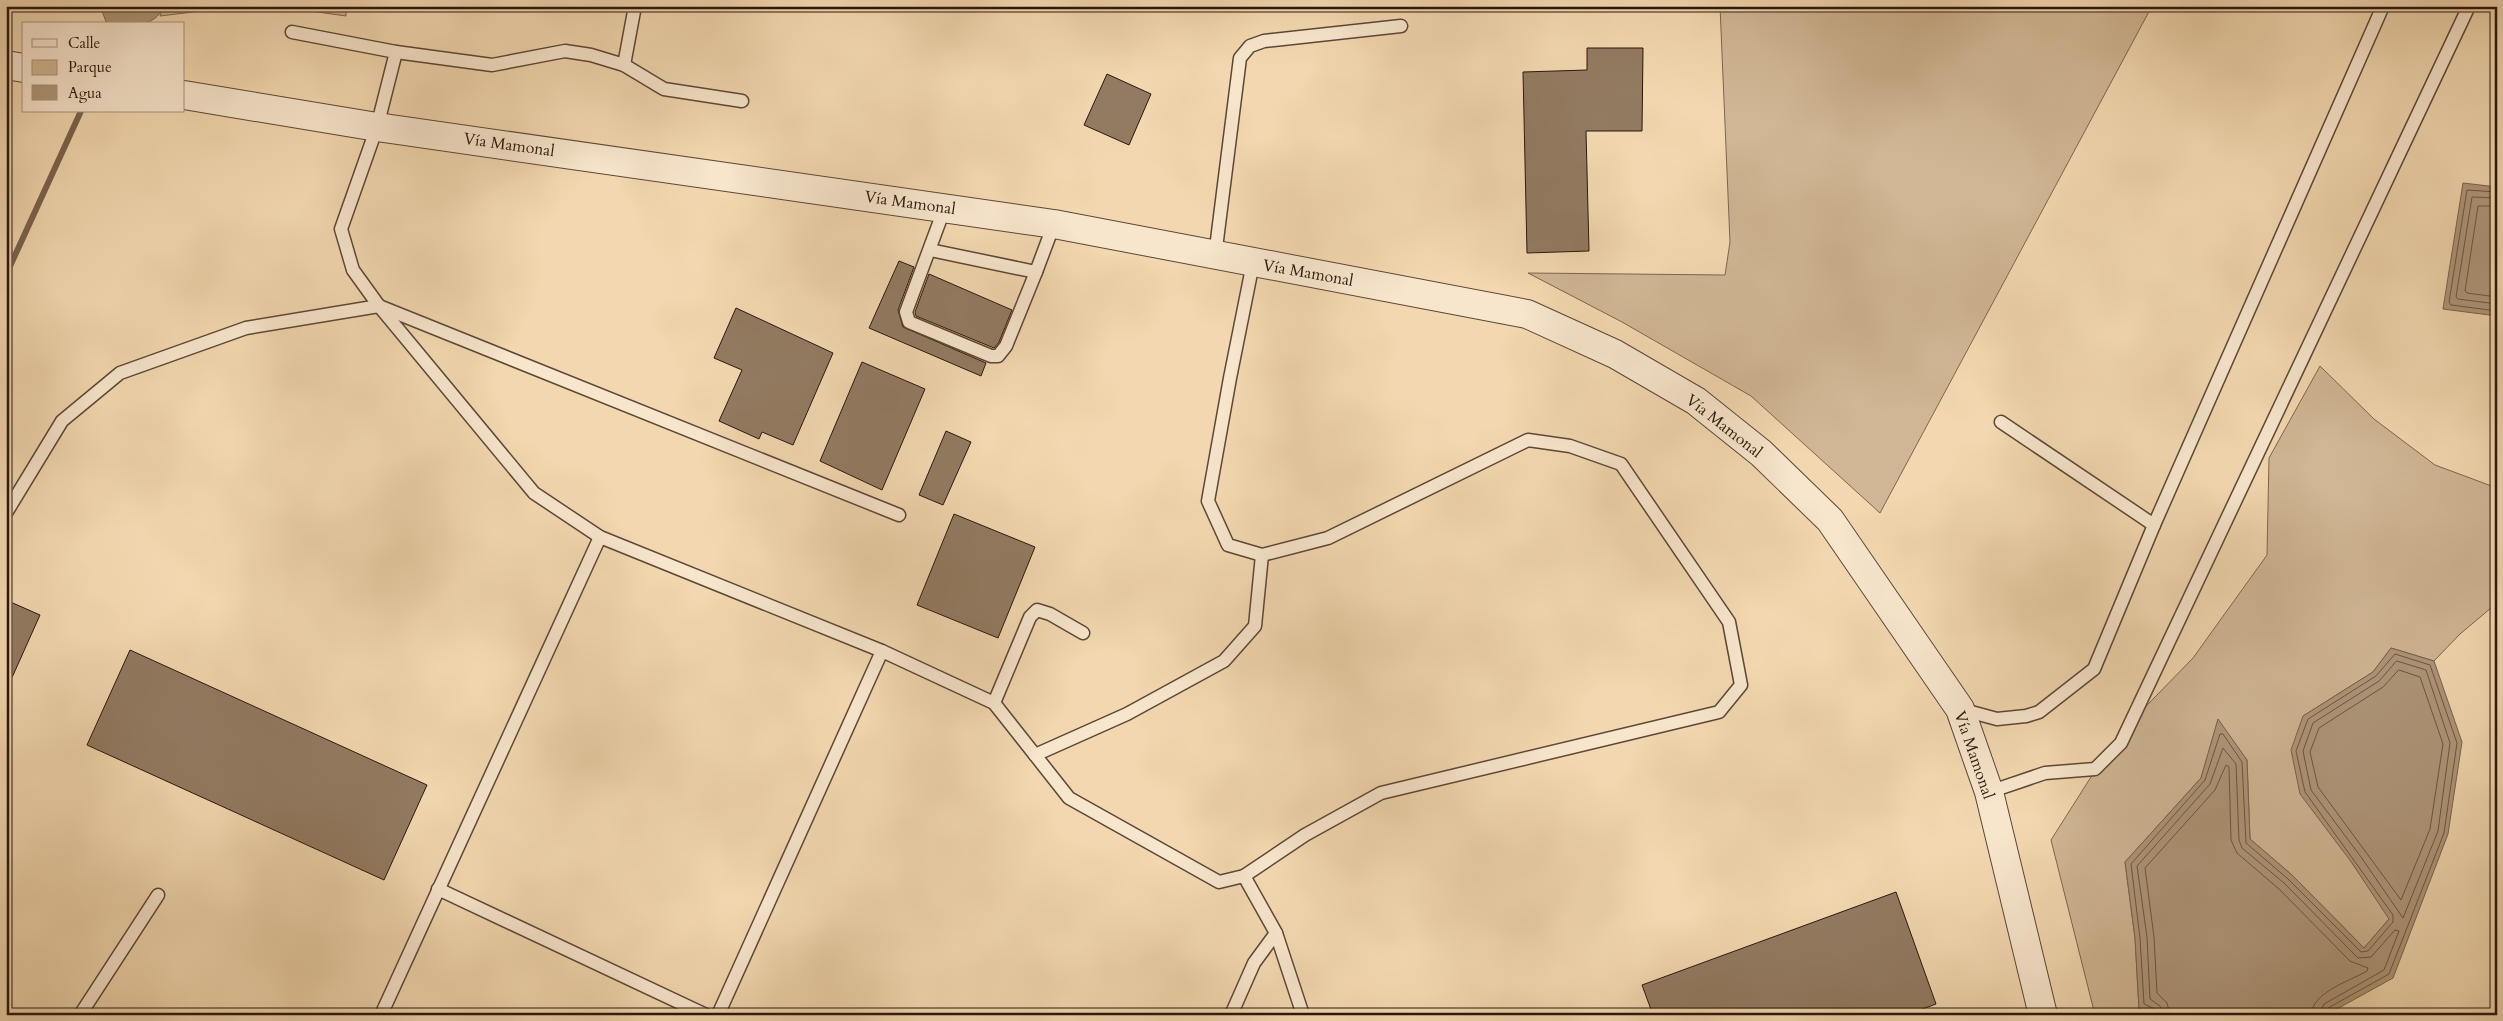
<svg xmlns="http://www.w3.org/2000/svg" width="2503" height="1021" viewBox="0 0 2503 1021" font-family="Cardo,serif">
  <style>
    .green { fill: #d0b694; stroke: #7d6650 }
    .water { fill: #ae9679; stroke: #79634e }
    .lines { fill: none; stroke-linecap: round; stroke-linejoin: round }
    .shore { stroke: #6c5643; stroke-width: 1 }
    .stream { stroke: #79634e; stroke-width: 6 }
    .building { fill: #927b62; stroke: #2a170d }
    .service-casing { stroke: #5c4736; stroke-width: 15 }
    .tertiary-casing { stroke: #5c4736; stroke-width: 30 }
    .service { stroke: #f7e5cc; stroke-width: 12 }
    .tertiary { stroke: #f7e5cc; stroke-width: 28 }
    .labels { text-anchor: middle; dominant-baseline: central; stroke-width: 5; stroke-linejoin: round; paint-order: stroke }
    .street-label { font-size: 16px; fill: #2a170d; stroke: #f7e5cc }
  </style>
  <rect width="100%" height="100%" fill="#f2d7b0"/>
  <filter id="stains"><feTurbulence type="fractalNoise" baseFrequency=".004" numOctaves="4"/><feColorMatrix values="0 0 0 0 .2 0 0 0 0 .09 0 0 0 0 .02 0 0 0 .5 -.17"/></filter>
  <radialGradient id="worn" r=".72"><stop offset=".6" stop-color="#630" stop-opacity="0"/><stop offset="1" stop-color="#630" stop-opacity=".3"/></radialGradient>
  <g class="green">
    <polygon points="164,6 242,6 160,16"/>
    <polygon points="275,6 346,6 346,16"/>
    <polygon points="1720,6 2152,6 1880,513 1751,396 1622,322 1528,273 1725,275 1730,242"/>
    <polygon points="2320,366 2374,419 2435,465 2497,488 2497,603 2460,634 2434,661 2391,648 2373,672 2303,716 2352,863 2390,918 2364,948 2292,875 2250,839 2247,760 2218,720 2201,778 2125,862 2135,938 2139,1009 2142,1015 2095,1015 2051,840 2117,736 2193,658 2267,555 2269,458"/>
  </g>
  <g class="water">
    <path d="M100,6H164C154,30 129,24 107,24Z"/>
    <polygon points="2463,183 2497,187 2497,316 2443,309"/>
    <polygon points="2391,648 2434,661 2462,742 2448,834 2393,978 2326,1015 2160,1015 2139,1009 2135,938 2125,862 2201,778 2218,719 2247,760 2250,839 2292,875 2364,948 2389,919 2352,863 2300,794 2291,750 2303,716 2373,672"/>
  </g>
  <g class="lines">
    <g class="shore">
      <polyline points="2497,192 2467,190 2449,302 2451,305 2497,311"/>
      <polyline points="2497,198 2472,197 2456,297 2458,299 2497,304"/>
      <polyline points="2497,206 2478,206 2465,291 2467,293 2497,297"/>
      <polygon points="2397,661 2426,670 2450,743 2438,831 2403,918 2361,857 2311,790 2303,751 2313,723 2379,681"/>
      <polygon points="2399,670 2420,677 2443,744 2430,829 2401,900 2318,787 2310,752 2319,728 2383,687"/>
      <polyline points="2157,1015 2155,1009 2144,1004 2140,938 2131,864 2205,780 2220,734 2223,734 2242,762 2246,843 2288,879 2361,952 2368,951 2393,922 2393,915 2305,792 2296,751 2308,719 2376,676 2395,654 2430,665 2457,743 2444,833 2389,974 2328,1008 2325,1015"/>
      <polyline points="2163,1015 2160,1006 2150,999 2147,937 2137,866 2210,784 2223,748 2236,764 2239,840 2242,848 2284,883 2358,958 2371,957 2395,930 2399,931 2384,970 2324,1004 2319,1015"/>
      <path d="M2170,1015L2167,1003L2157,993L2154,937L2145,868L2215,790L2226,765L2229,767L2231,840L2237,853L2279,889L2350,961L2368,968L2367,971C2350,981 2312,992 2311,1015"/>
    </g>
    <polyline class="stream" points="6,275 81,111"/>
  </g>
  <g class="building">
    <polygon points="1587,48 1643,48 1642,131 1586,131 1589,251 1527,253 1523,72 1587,70"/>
    <polygon points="1107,74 1151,94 1129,145 1084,125"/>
    <polygon points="899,261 914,267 898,310 903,327 986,363 981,376 869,328"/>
    <polygon points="929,274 1012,310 999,342 994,348 916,316 915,312"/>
    <polygon points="736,308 833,353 793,445 762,432 759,439 719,421 742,370 714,358"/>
    <polygon points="862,362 925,389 882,490 820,461"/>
    <polygon points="946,431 971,442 943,505 919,495"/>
    <polygon points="954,514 1035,547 998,638 917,605"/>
    <polygon points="6,600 40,615 6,691"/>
    <polygon points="130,650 427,785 384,880 87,745"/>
    <polygon points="1896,892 1936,1004 1906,1015 1653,1015 1642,985"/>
  </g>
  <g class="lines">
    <g class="service-casing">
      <g id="service">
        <polyline points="292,32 396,52 492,65 565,51 591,55 624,65 664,89 742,101"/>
        <polyline points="396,52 377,127 341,229 353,270 379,306 534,493 600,537 882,651 994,703 1069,798 1219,882 1244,876"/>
        <polyline points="624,65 635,6"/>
        <polyline points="945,207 906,312 909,322 991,356 998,356 1006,346 1036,272"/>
        <polyline points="930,250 1036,272 1054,224"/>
        <polyline points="1215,256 1240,58 1250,46 1264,41 1401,26"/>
        <polyline points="1253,263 1230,378 1208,501 1228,545 1262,555 1328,538 1528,440 1570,446 1621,464 1729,622 1741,685 1719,712 1381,793 1305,835 1244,876 1276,933 1303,1015"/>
        <polyline points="2001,422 2154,525"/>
        <polyline points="6,513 62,421 120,373 246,328 379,306 899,515"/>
        <polyline points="994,703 1030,617 1037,610 1050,614 1083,633"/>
        <polyline points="1960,709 1997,719 2026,716 2039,712 2094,669 2154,525 2383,6"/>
        <polyline points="1035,755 1127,714 1224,661 1255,626 1262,555"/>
        <polyline points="1989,792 2045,773 2095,769 2121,743 2469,6"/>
        <polyline points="438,889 706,1015"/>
        <polyline points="80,1015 158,895"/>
        <polyline points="381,1015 600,537"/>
        <polyline points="718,1015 882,651"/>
        <polyline points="1231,1015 1254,963 1276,933"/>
      </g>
    </g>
    <g class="tertiary-casing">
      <g id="tertiary">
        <polyline points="6,65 24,68"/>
        <polyline points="184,95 377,127 1054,224 1527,314 1615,354 1696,401 1761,453 1830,520 1960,709 1989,792 2043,1015"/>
      </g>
    </g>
    <use href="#service" class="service"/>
    <use href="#tertiary" class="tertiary"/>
  </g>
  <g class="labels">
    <g class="street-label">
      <text transform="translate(509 145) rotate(8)">Vía Mamonal</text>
      <text transform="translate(910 203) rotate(8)">Vía Mamonal</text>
      <text transform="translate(1308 273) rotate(10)">Vía Mamonal</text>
      <text transform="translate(1724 426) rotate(38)">Vía Mamonal</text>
      <text transform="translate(1974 755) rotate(71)">Vía Mamonal</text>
    </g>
  </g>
  <rect width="2503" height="1021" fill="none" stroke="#f2d7b0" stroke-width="25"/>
  <rect x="8" y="8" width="2488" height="1006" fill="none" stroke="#2a170d" stroke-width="2.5"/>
  <rect x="12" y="12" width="2478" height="996" fill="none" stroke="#2a170d"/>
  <rect x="22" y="22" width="162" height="90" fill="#f7e5cc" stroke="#a59380"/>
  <rect x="32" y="39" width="25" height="8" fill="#f7e5cc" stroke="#a59380"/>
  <text x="68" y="48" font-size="15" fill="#2a170d">Calle</text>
  <rect x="32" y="60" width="25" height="15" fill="#d0b694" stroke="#a59380"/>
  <text x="68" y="72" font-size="15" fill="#2a170d">Parque</text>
  <rect x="32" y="85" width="25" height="15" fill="#ae9679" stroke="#a59380"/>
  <text x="68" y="98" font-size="15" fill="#2a170d">Agua</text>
  <rect width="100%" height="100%" filter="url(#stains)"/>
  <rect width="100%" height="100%" fill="url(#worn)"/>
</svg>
